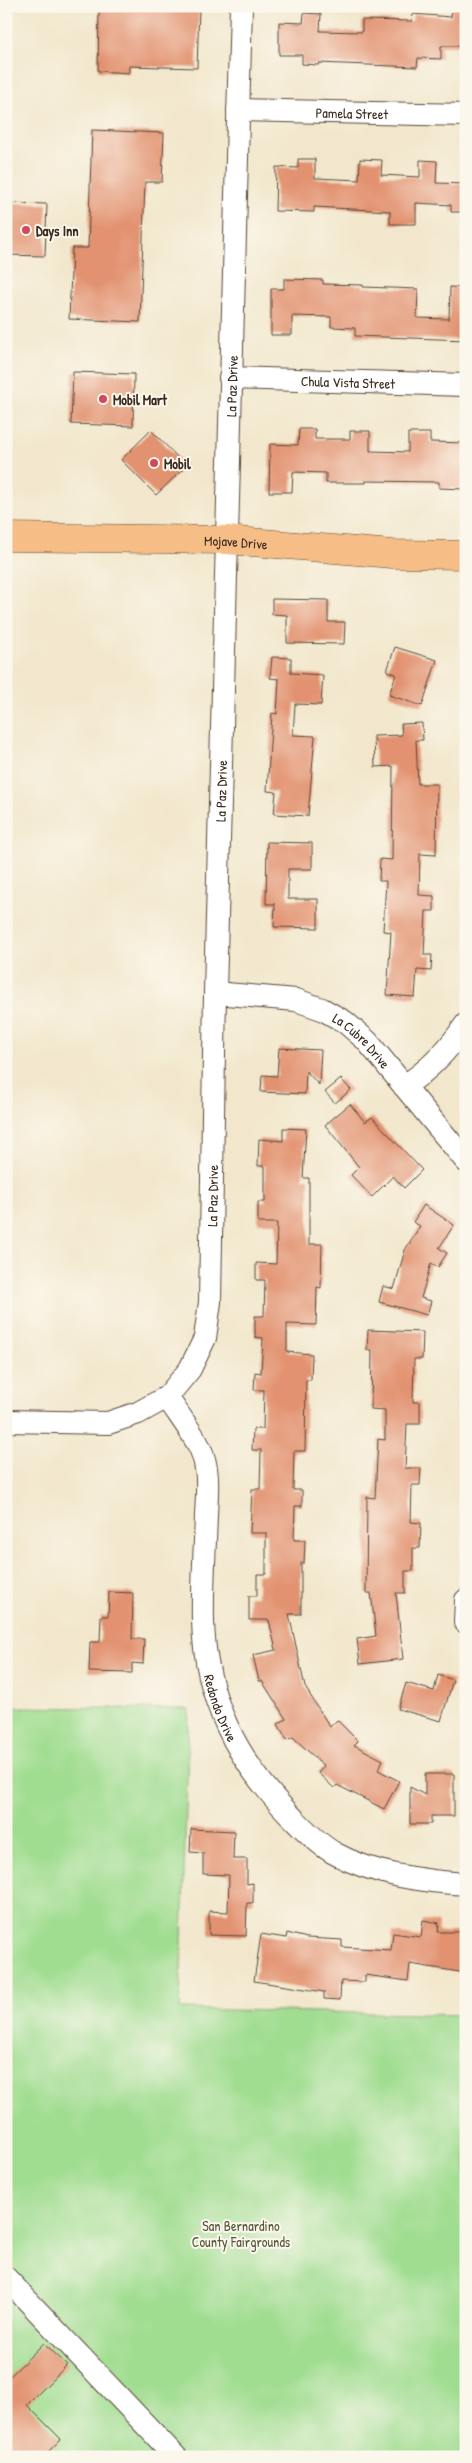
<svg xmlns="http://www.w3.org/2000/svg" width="472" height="2463" viewBox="0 0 472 2463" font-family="'Patrick Hand',sans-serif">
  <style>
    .green { fill: #a0dd91; stroke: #6e8458 }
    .building { fill: #e29270 }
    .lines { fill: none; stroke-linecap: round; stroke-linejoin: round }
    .minor-casing { stroke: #564638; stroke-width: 24 }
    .major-casing { stroke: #564638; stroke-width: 29 }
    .minor { stroke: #fff; stroke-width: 22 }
    .major { stroke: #f6be86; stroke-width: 28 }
    .poi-dot { fill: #d1495b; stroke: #fbf7ec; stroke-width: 2 }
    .labels { text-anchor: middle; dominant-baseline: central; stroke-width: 4; stroke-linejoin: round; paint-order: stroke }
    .street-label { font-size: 14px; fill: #3b2a1e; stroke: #fbf7ec }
    .poi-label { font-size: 14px; font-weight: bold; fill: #3b2a1e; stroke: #fbf7ec; text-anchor: start }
    .park-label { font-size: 14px; fill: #54573b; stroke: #fbf7ec }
  </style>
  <rect width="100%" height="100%" fill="#fbf7ec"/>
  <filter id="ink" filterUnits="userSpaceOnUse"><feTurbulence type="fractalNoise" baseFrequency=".02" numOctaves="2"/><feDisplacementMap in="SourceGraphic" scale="10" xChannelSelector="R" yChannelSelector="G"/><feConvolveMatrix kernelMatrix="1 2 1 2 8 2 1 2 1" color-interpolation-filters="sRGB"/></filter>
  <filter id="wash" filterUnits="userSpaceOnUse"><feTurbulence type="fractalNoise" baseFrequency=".0096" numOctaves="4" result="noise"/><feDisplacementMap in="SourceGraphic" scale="20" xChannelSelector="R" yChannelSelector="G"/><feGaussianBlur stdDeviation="1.12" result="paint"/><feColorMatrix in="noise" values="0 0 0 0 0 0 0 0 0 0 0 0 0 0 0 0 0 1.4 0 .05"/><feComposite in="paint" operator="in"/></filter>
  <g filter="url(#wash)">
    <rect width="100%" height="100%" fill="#f2e7cc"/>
    <polygon class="green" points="6,1707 189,1709 180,2009 466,2015 466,2457 6,2457"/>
    <g id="blocks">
      <g class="building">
        <polygon points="141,6 199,9 197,68 129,66 129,73 98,71 99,9 141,9"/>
        <polygon points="452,6 466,6 466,46 441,46 441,59 418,58 417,67 319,63 319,65 302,64 302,55 279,55 279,22 303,23 304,13 321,14 320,31 362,32 362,20 412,21 413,14 451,17"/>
        <polygon points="92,130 164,133 162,182 145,182 140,322 69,319 72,248 88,248"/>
        <polygon points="298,159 315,159 315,178 359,180 360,159 382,160 381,175 420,177 420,160 437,161 436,183 466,184 466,212 451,212 451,205 416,203 416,224 390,224 390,211 314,207 314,212 275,211 276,167 298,168"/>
        <polygon points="6,203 47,204 45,256 6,255"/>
        <polygon points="284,279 323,280 323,284 363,285 363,287 418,289 417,318 449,319 450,287 466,288 466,340 355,336 355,328 331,327 331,317 292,316 292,335 271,335 271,289 284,289"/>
        <polygon points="73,372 134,374 133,426 71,424"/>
        <polygon points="299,429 315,429 315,439 350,439 350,431 370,431 370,451 408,452 408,433 430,433 430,442 466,443 464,489 439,488 439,482 366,481 366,483 326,483 326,473 293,472 292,492 269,492 270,444 298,445"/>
        <polygon points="151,430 186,466 156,495 121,460"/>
        <polygon points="272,599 328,600 328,622 345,622 344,644 287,643 287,615 272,614"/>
        <polygon points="395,647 437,660 422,706 389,695 396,674 387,671"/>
        <polygon points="272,657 291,658 291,673 323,675 321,705 295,704 293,735 315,736 308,816 274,814 276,792 267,791 272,713 277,714 279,679 270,678"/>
        <polygon points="422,723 423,740 416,740 418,784 437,784 436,855 420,854 419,895 434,896 434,911 426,911 424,955 432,955 431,971 417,970 415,997 387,995 391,932 383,931 386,881 379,881 380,859 392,860 393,766 375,767 374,736 402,735 401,724"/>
        <polygon points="267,842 312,843 312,869 288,869 288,899 318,899 318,928 274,927 275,904 266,904"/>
        <polygon points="279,1048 321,1050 319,1085 306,1071 305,1094 261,1092 262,1075 277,1076"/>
        <polygon points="341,1079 351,1090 335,1103 325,1092"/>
        <polygon points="350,1104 365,1122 372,1117 422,1170 404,1188 393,1176 372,1197 351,1175 359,1167 325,1125"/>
        <polygon points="283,1128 306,1129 303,1178 309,1178 309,1244 322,1244 321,1288 317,1287 316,1325 287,1324 287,1352 312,1354 311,1380 306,1380 305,1451 294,1451 293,1490 302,1490 302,1506 295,1506 294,1540 305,1540 304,1563 301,1563 301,1614 289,1614 305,1687 330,1727 337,1720 358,1741 354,1745 383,1760 378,1770 399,1781 384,1809 337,1785 334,1788 318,1773 324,1766 293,1737 287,1740 278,1724 286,1719 262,1681 259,1681 253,1655 276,1650 269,1620 249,1620 249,1596 257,1596 257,1574 266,1574 266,1533 250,1533 252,1489 260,1489 261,1450 252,1450 253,1429 263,1429 264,1390 254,1390 255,1372 261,1373 263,1338 255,1337 255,1316 264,1316 265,1280 256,1280 256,1263 276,1264 277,1223 258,1223 258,1202 265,1202 265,1166 258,1166 259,1139 283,1141"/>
        <polygon points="424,1205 454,1225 439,1248 447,1253 438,1267 431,1263 421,1298 431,1301 427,1315 379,1302 383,1286 394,1289 405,1250 420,1226 413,1222"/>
        <polygon points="368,1330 423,1332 422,1359 414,1359 413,1402 420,1402 420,1424 407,1424 405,1468 421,1468 420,1485 412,1485 411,1522 421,1523 420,1548 413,1548 413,1571 405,1571 405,1593 396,1593 403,1659 360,1664 357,1639 376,1636 371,1593 366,1593 367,1497 375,1498 378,1439 385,1440 385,1410 371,1409 372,1350 367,1350"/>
        <polygon points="109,1592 133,1593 132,1639 144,1639 143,1664 132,1663 132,1673 89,1672 90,1642 100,1642 101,1616 108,1616"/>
        <polygon points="438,1675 453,1680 441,1721 398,1709 406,1683 434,1691"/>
        <polygon points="425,1774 454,1774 454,1816 431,1816 431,1824 410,1824 410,1787 425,1795"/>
        <polygon points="191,1829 234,1831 233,1859 247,1859 247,1884 253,1883 253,1903 247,1903 246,1936 209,1935 209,1911 228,1912 229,1875 203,1874 203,1853 190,1852"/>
        <polygon points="423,1920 439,1923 438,1932 466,1932 466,1973 410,1964 408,1981 365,1975 365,1982 341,1981 340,2000 324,1999 324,1992 254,1981 261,1934 286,1938 287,1933 307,1938 342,1940 342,1947 391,1950 393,1933 421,1937"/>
        <polygon points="44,2343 67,2365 27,2405 61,2439 43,2457 6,2457 6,2380"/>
      </g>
    </g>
  </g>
  <g filter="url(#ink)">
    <use href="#blocks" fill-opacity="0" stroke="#564638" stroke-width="1"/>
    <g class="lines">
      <g class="minor-casing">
        <g id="minor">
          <path id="s1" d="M238,110L466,115"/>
          <path id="s2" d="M230,378L466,385"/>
          <path id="s3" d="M215,993L296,1000L322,1009L345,1022L367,1041L466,1161"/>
          <path d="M404,1086C430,1070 449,1049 466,1024"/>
          <path id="s4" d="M167,1397C178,1414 191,1430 200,1448C210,1469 207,1493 206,1515C205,1550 202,1586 203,1621C205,1699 237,1761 291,1816C304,1829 318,1844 334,1853C374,1875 422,1881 466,1884"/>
          <path id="s5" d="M6,1421L108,1423L138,1413L167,1397L190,1369L205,1338L210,1302L215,993L241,6"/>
          <polyline points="465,1622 466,1600"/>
          <polyline points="6,2278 176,2457"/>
        </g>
      </g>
      <g class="major-casing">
        <g id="major">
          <path id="s6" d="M6,537L227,540L392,554L466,555"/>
        </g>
      </g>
      <use href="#minor" class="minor"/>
      <use href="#major" class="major"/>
    </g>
  </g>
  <g class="poi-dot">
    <circle cx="26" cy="230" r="5"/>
    <circle cx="103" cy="399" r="5"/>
    <circle cx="154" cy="463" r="5"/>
  </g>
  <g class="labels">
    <g class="street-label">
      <text stroke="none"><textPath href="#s1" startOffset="114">Pamela Street</textPath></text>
      <text stroke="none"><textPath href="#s2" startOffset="118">Chula Vista Street</textPath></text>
      <text stroke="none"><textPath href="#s5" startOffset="1190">La Paz Drive</textPath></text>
      <text stroke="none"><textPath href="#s6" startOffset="230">Mojave Drive</textPath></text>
      <text stroke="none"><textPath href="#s5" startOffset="785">La Paz Drive</textPath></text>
      <text stroke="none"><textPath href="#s3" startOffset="160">La Cubre Drive</textPath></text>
      <text stroke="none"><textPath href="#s5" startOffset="380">La Paz Drive</textPath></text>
      <text stroke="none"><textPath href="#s4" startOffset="324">Redondo Drive</textPath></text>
    </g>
    <g class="poi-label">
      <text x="36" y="230">Days Inn</text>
      <text x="113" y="399">Mobil Mart</text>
      <text x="164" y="463">Mobil</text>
    </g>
    <g class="park-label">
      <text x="241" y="2225">San Bernardino<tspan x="241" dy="16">County Fairgrounds</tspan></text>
    </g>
  </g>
  <rect width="472" height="2463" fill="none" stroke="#fbf7ec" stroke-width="25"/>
</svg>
